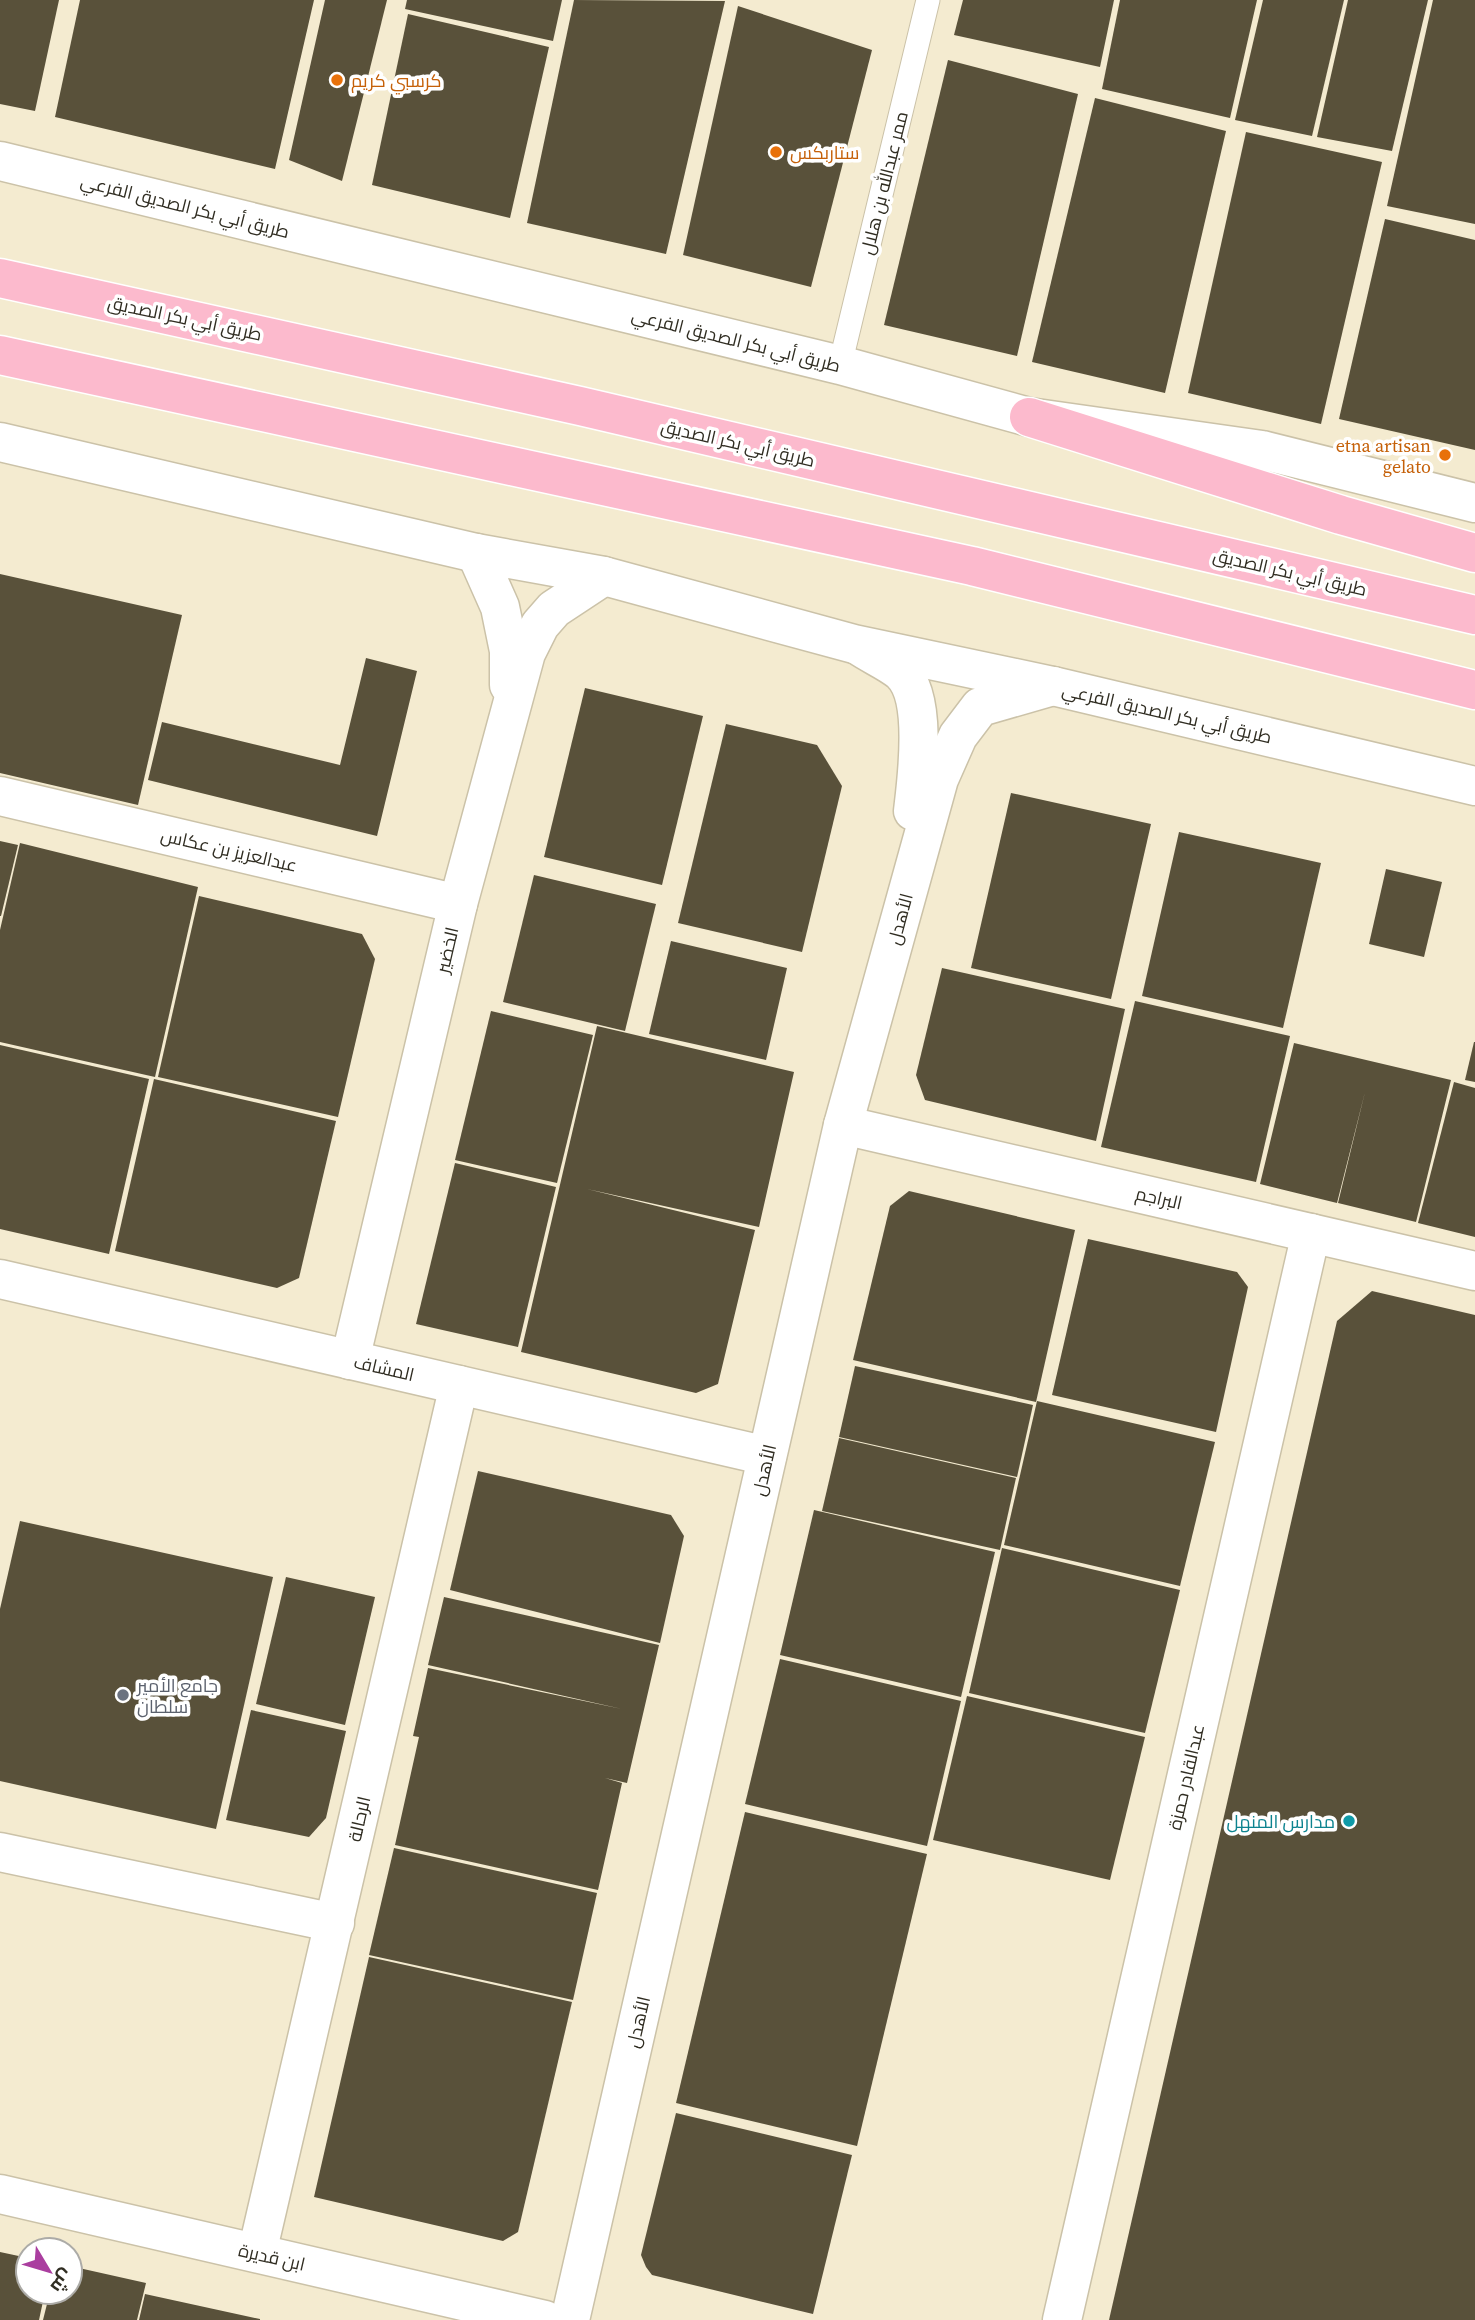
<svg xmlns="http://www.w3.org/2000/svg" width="1475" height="2320" viewBox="0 0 1475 2320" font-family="'Source Serif 4',Cairo,serif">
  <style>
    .building { fill: #59513a }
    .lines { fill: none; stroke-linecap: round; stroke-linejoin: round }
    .service-casing { stroke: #cbc2a8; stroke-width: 25 }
    .minor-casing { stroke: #cbc2a8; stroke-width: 41 }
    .tertiary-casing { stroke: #cbc2a8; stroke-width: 41 }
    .primary-casing { stroke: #fff; stroke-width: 41 }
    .service { stroke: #fff; stroke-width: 23 }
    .minor { stroke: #fff; stroke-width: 38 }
    .tertiary { stroke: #fff; stroke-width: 38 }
    .primary { stroke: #fcbacd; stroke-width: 38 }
    .food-dot { fill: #e8710a; stroke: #fff; stroke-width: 2.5 }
    .worship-dot { fill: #6b7280; stroke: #fff; stroke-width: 2.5 }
    .culture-dot { fill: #0f9aa8; stroke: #fff; stroke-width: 2.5 }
    .labels { text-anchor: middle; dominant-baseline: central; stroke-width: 7; stroke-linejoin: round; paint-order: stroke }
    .food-label { font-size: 18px; fill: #c56008; stroke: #fff; text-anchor: start }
    .street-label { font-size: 18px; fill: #302d22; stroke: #fff }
    .worship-label { font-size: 18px; fill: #5b616d; stroke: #fff; text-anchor: start }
    .culture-label { font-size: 18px; fill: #0d838f; stroke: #fff; text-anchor: end }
  </style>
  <rect width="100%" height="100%" fill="#f4ebd0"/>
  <g class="building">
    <polygon points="0,0 59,0 35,111 0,104"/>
    <polygon points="80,0 314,0 275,169 55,117"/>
    <polygon points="325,0 387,0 342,181 289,160"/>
    <polygon points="407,0 562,0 553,41 405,9"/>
    <polygon points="574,0 725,1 666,254 527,223"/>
    <polygon points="963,0 1114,0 1100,67 954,35"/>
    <polygon points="1120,0 1257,0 1230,118 1102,89"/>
    <polygon points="1263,0 1344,0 1312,136 1235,120"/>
    <polygon points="1348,0 1428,0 1392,151 1317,137"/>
    <polygon points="1433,0 1475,0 1475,224 1387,206"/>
    <polygon points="738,6 872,50 811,287 683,255"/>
    <polygon points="408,14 549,47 510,218 372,185"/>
    <polygon points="948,60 1078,94 1017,356 884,325"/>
    <polygon points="1095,98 1226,131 1165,393 1032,362"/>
    <polygon points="1246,132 1382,162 1321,424 1188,393"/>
    <polygon points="1385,219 1475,240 1475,450 1339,419"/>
    <polygon points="0,574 182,615 138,805 0,773"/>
    <polygon points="366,658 417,671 377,836 148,780 162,722 340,765"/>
    <polygon points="585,688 703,716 662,885 544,857"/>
    <polygon points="726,724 817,745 842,786 802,952 678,923"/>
    <polygon points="1011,793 1151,824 1111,999 971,968"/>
    <polygon points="1179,832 1321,863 1283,1028 1142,996"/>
    <polygon points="0,841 18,845 1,916 0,916"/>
    <polygon points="20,843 198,887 155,1077 0,1042 0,930"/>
    <polygon points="1386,869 1442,882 1424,957 1369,944"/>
    <polygon points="534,875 656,904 625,1031 503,1002"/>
    <polygon points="199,896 362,934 375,959 338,1117 158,1077"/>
    <polygon points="671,941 787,968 766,1060 649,1034"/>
    <polygon points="942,968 1125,1009 1096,1141 925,1100 916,1075"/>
    <polygon points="1135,1001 1290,1036 1256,1182 1101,1147"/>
    <polygon points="491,1011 593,1035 557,1183 455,1160"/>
    <polygon points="597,1026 794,1072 759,1227 587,1189 755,1230 718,1384 696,1393 521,1352"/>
    <polygon points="1474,1042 1475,1042 1475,1082 1465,1080"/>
    <polygon points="1294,1043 1451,1080 1416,1222 1338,1203 1365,1092 1337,1203 1260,1184"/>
    <polygon points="0,1045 149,1079 109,1254 0,1229"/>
    <polygon points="154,1079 336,1121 299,1278 277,1288 115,1251"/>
    <polygon points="1454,1082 1475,1088 1475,1237 1418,1223"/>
    <polygon points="455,1163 556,1187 518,1347 416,1324"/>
    <polygon points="909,1191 1075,1230 1036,1402 853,1360 890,1206"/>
    <polygon points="1088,1239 1237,1272 1248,1287 1216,1432 1052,1395"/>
    <polygon points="1372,1291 1475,1315 1475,2320 1109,2320 1337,1321"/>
    <polygon points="855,1366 1033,1405 1017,1477 839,1437"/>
    <polygon points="1037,1401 1215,1442 1180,1586 1004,1545"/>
    <polygon points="839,1438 1016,1478 1000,1550 822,1511"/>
    <polygon points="478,1471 671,1515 684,1536 660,1643 450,1590"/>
    <polygon points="814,1510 995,1552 961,1697 780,1655"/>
    <polygon points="20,1521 273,1577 216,1829 0,1781 0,1609"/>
    <polygon points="1002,1548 1180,1590 1145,1733 969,1693"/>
    <polygon points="286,1577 375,1597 345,1725 256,1704"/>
    <polygon points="444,1597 659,1645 627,1783 605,1778 622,1783 598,1890 395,1845 419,1737 413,1736 428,1668 622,1709 428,1665"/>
    <polygon points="780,1659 961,1701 927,1846 745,1804"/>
    <polygon points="967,1696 1145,1737 1110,1880 933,1840"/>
    <polygon points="251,1710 346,1731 326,1818 309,1837 226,1820"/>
    <polygon points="745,1812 927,1854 857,2146 676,2103"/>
    <polygon points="394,1848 597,1893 573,2000 369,1955"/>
    <polygon points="369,1957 572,2002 518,2232 503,2241 314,2197"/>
    <polygon points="676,2113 852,2155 813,2314 652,2275 646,2267 641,2255"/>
    <polygon points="0,2252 28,2258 28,2292 45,2292 39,2320 0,2320"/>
    <polygon points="70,2266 146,2283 137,2320 43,2320 50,2292 70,2292"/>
    <polygon points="145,2294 260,2319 260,2320 139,2320"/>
  </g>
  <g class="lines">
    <g class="service-casing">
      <polyline id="service" points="840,365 928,0"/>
    </g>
    <g class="minor-casing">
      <g id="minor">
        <polyline points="476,553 500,607 509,651 509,685"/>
        <path d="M859,646C872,655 889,662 901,672C928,697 917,778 913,811"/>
        <polyline points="0,796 458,904"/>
        <polyline points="843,1125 1475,1271"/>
        <polyline points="0,1279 767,1456"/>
        <polyline points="350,1360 458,904 526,653 540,625 554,609 604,576"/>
        <polyline points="0,1852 335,1923"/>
        <polyline points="0,2194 545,2320"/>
        <polyline points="257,2253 459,1385"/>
        <polyline points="570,2320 843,1125 939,779 958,736 980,707 1053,686"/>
        <polyline points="1062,2320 1311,1233"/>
      </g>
    </g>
    <g class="tertiary-casing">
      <g id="tertiary">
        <polyline points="0,161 840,365 1029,417 1262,450 1475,503"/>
        <polyline points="0,442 476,553 604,576 854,644 1053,686 1475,786"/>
      </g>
    </g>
    <g class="primary-casing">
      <g id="primary">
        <polyline points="0,278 580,406 1475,615"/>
        <polyline points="0,355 972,566 1475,690"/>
        <polyline points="1029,417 1341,515 1475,553"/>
      </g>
    </g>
    <use href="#service" class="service"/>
    <use href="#minor" class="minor"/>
    <use href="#tertiary" class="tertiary"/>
    <use href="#primary" class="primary"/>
  </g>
  <g class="food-dot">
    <circle cx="337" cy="80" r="7"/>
    <circle cx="776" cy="152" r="7"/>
    <circle cx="1445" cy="455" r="7"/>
  </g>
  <circle class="worship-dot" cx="123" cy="1695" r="7"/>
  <circle class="culture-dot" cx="1349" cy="1821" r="7"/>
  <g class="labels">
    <g class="food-label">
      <text x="351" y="80">كرسبي كريم</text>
      <text x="790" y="152">ستاربكس</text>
      <text x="1431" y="445" text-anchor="end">etna artisan<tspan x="1431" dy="21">gelato</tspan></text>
    </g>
    <g class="street-label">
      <text transform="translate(884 183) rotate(-76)">ممر عبدالله بن هلال</text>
      <text transform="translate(185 206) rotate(14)">طريق أبي بكر الصديق الفرعي</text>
      <text transform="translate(185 318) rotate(12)">طريق أبي بكر الصديق</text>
      <text transform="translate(736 340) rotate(14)">طريق أبي بكر الصديق الفرعي</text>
      <text transform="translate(738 443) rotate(13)">طريق أبي بكر الصديق</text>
      <text transform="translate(1290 572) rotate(13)">طريق أبي بكر الصديق</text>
      <text transform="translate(1167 713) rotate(13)">طريق أبي بكر الصديق الفرعي</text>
      <text transform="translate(229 850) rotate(13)">عبدالعزيز بن عكاس</text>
      <text transform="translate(900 919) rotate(-75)">الأهدل</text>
      <text transform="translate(447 950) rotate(-77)">الخضير</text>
      <text transform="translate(1159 1198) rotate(13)">البراجم</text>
      <text transform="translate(384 1368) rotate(13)">المشاف</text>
      <text transform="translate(764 1470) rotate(-77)">الأهدل</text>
      <text transform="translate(1186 1777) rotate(-77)">عبدالقادر حمزة</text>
      <text transform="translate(359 1819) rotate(-77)">الرحالة</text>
      <text transform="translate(638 2022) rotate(-77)">الأهدل</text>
      <text transform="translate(272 2257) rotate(13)">ابن قديرة</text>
    </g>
    <g class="worship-label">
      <text x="137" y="1685">جامع الأمير<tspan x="137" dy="21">سلطان</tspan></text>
    </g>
    <g class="culture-label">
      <text x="1335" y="1821">مدارس المنهل</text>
    </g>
  </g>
  <g transform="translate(49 2271) rotate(128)"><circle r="33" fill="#ffffff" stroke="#acaba7" stroke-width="2"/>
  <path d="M0-5L12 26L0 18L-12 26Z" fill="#aa3e9f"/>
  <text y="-10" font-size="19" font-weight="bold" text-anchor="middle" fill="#302d22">ش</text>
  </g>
</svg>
